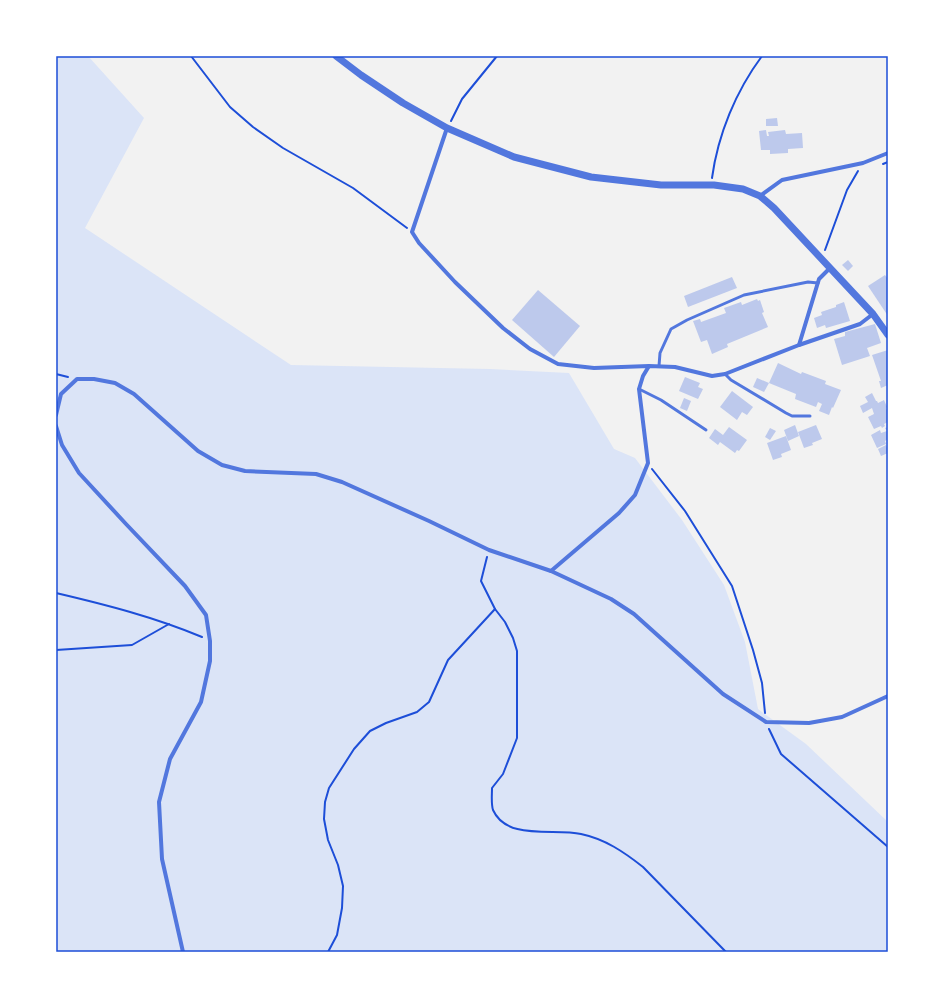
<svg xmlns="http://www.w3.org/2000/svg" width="944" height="1008" viewBox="0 0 944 1008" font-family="Inter,sans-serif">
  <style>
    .green { fill: #dbe4f7 }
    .building { fill: #bdc9ec }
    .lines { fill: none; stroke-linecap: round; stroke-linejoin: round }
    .path { stroke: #1d4ed8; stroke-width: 2 }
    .service { stroke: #5277de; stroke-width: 3 }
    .minor { stroke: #5277de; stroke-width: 4 }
    .tertiary { stroke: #5277de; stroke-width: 7 }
    .neatline { fill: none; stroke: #1d4ed8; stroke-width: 1.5 }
  </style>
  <rect width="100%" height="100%" fill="#f2f2f2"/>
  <polygon class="green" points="56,56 88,56 144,118 85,228 291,365 490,369 569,373 614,449 635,458 682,520 724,585 745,642 758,709 806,744 888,822 888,952 56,952"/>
  <g class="building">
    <polygon points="777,118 778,126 766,126 766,119"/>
    <polygon points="766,130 767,136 769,136 768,132 785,130 786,134 802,133 803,148 788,149 788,153 770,154 770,150 761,150 759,131"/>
    <polygon points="848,260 853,266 848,271 842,265"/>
    <polygon points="885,275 888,279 888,316 868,286"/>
    <polygon points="732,277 737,288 688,307 684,296"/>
    <polygon points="538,290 580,326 554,357 512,320"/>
    <polygon points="757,299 758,301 760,300 764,312 762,313 768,327 727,344 728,347 712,354 707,340 701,342 693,321 700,319 701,322 726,313 724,308 741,302 742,305"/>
    <polygon points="844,302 850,321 826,328 825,325 817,328 814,318 822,315 821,312 836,307 836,305"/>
    <polygon points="875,324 881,343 867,348 870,356 842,365 834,339 845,336 845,332"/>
    <polygon points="888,350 888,385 881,388 879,381 881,381 872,355"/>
    <polygon points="778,363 801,374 802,372 826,381 825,384 841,390 833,408 832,407 829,415 819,411 822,404 818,402 816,407 795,399 796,394 769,383"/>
    <polygon points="685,377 700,383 698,387 703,389 698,399 679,391"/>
    <polygon points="757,378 769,383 764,392 753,387"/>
    <polygon points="732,391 753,407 747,415 742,412 737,420 720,407"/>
    <polygon points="872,393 876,401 877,401 878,403 884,400 887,407 886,408 888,412 888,422 884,424 885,426 882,428 881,426 874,429 868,417 874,414 872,408 863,413 860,406 868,402 865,397"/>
    <polygon points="684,398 691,401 687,411 680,408"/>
    <polygon points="795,425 799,436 788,441 784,430"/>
    <polygon points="816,425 822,439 812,443 813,445 804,448 798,432"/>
    <polygon points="729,427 747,440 739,451 737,450 735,453 720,442 718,445 709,438 715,429 723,435"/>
    <polygon points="888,427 888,439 885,441 886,444 877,448 871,435 880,430 881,433 887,431 885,428"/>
    <polygon points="770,428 776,431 770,440 765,437"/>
    <polygon points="786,436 791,450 781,454 782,457 773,460 767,443"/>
    <polygon points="886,445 887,448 888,447 888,453 881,456 878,449"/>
  </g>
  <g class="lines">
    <g class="path">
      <polyline points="191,56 230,107 253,127 283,148 353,188 407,228"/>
      <polyline points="451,121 462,99 497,56"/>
      <polyline points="883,164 888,162"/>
      <path d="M712,178C718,134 736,91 762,56"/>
      <polyline points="825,250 847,190 858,171"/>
      <polyline points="56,374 68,377"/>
      <polyline points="652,469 685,511 732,586 753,650 762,683 765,713"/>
      <path d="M487,557L481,581L495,609L505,622L513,638L517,651V738L503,774L492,788C492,795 491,804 493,810C507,841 554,828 581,834C605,839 624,852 643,867L726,952"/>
      <path d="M56,593C107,605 154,617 202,637"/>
      <polyline points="56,650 132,645 169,624"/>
      <polyline points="769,729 781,754 888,847"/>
      <polyline points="328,952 337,935 342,908 343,886 338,865 328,840 324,819 325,802 329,788 354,749 370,731 386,723 417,712 429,702 448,660 495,609"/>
    </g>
    <g class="service">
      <polyline points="659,366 660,353 671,329 687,320 744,295 808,282 818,283"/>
      <polyline points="725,374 731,380 786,413 792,416 810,416"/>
      <polyline points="639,389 661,400 706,430"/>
    </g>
    <g class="minor">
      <polyline points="447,128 412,232 419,243 455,282 503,328 530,349 558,364 594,368 649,366 675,367 712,376 725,374 799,345 860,324 873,314"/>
      <polyline points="760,196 782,180 863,163 888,153"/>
      <polyline points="799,345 819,279 830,268"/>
      <polyline points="56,415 61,394 77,379 94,379 115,383 134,394 198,451 222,465 245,471 316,474 342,482 429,521 489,550 551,571 611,599 634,614 723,694 766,722 809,723 842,717 888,696"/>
      <polyline points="56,426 62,445 79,473 126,524 185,586 206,615 210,641 210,661 201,702 170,759 159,802 162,859 183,952"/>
      <polyline points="551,571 619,513 635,495 648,463 639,389 643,376 649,366"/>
    </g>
    <polyline class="tertiary" points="336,56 361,75 403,103 447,128 514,157 591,177 661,185 714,185 743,189 760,196 774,208 873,314 888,335"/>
  </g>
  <rect width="944" height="1008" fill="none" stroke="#ffffff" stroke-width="114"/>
  <rect x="57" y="57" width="830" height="894" class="neatline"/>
</svg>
